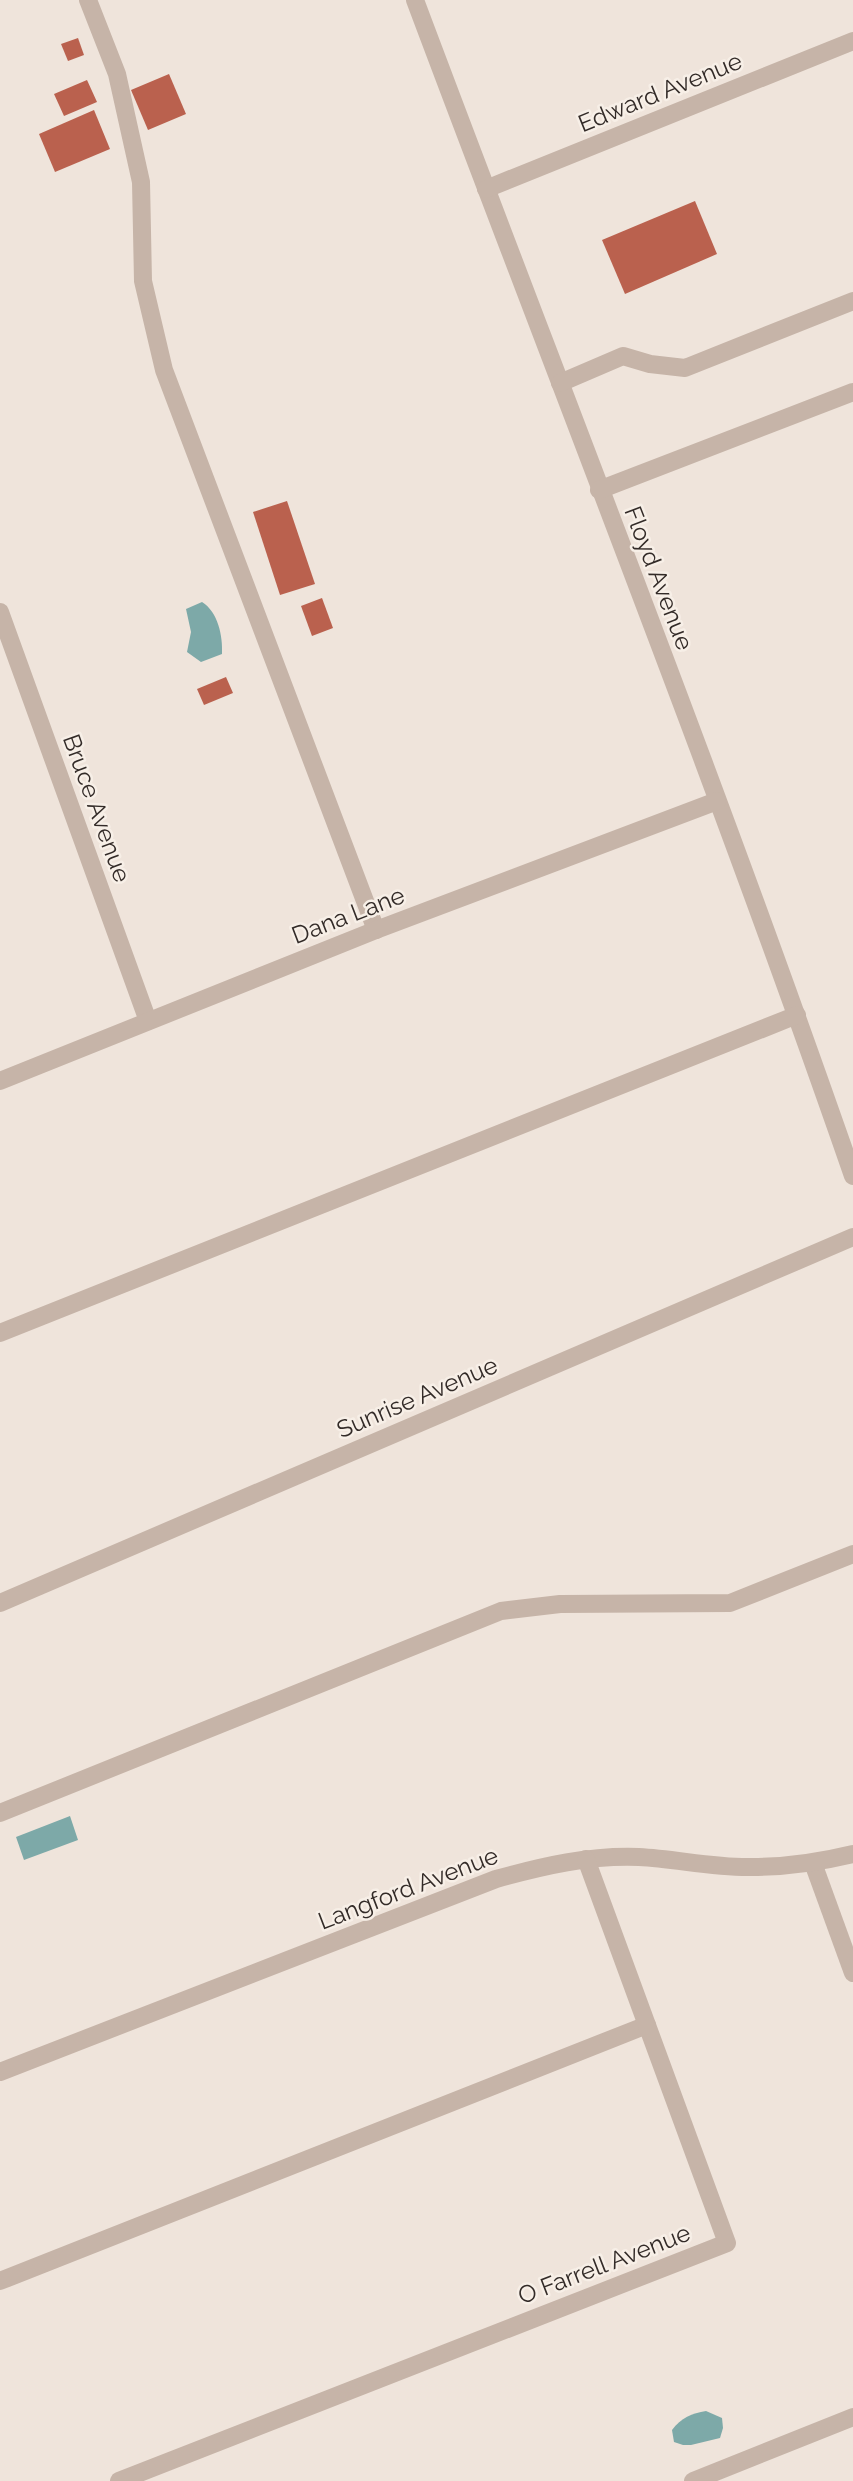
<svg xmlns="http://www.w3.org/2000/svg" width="853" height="2481" viewBox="0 0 853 2481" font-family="Raleway,sans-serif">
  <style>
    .water { fill: #7da9a8 }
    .building { fill: #ba614e }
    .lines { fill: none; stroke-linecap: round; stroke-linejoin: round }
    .minor { stroke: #c6b4a8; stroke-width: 18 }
    .labels { text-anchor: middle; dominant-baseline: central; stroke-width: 5; stroke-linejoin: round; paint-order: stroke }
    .street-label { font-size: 24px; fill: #332b28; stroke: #f7efe7 }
  </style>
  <rect width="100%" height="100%" fill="#efe4db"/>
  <g class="water">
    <path d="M202,602C218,612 223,636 222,654L201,662L187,652L191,632L186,609Z"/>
    <polygon points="70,1816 78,1840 24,1860 16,1837"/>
    <path d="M706,2411L722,2418L723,2428L720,2438L691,2445H683L674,2442L672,2430C681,2418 692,2413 706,2411Z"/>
  </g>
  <g class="building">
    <polygon points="78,38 84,55 68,61 61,44"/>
    <polygon points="169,74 186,114 148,130 131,90"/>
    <polygon points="87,80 97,102 64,116 54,94"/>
    <polygon points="94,110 110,149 55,172 39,134"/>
    <polygon points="695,201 717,254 625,294 602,240"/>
    <polygon points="287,501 315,584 280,595 253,512"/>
    <polygon points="322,598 333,628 312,636 301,606"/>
    <polygon points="226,677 233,693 204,705 197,689"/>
  </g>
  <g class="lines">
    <g class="minor">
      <polyline points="88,0 117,74 141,182 143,281 164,370 376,930"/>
      <path d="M415,0C562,392 716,781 853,1176"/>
      <polyline points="486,189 853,41"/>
      <polyline points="560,383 623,356 650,364 685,368 853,301"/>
      <polyline points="599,490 853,392"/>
      <polyline points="0,612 148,1021"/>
      <polyline points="0,1081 376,930 717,801"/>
      <polyline points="0,1333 797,1015"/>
      <polyline points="0,1603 853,1237"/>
      <polyline points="0,1813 501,1611 560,1604 730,1603 853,1554"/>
      <polyline points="813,1863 853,1973"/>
      <path d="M0,2072L496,1879C543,1866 590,1855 639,1857C677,1859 714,1868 752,1867C786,1867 820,1862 853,1854"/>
      <polyline points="0,2281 647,2025"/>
      <polyline points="119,2481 727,2243 586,1859"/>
      <polyline points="693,2481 853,2417"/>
    </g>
  </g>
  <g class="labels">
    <g class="street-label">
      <text transform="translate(660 92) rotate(-22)">Edward Avenue</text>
      <text transform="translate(659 578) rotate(69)">Floyd Avenue</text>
      <text transform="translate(97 808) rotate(70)">Bruce Avenue</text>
      <text transform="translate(348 915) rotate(-21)">Dana Lane</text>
      <text transform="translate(417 1397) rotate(-23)">Sunrise Avenue</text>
      <text transform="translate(408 1888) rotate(-21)">Langford Avenue</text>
      <text transform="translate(604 2264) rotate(-21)">O Farrell Avenue</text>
    </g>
  </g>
</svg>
